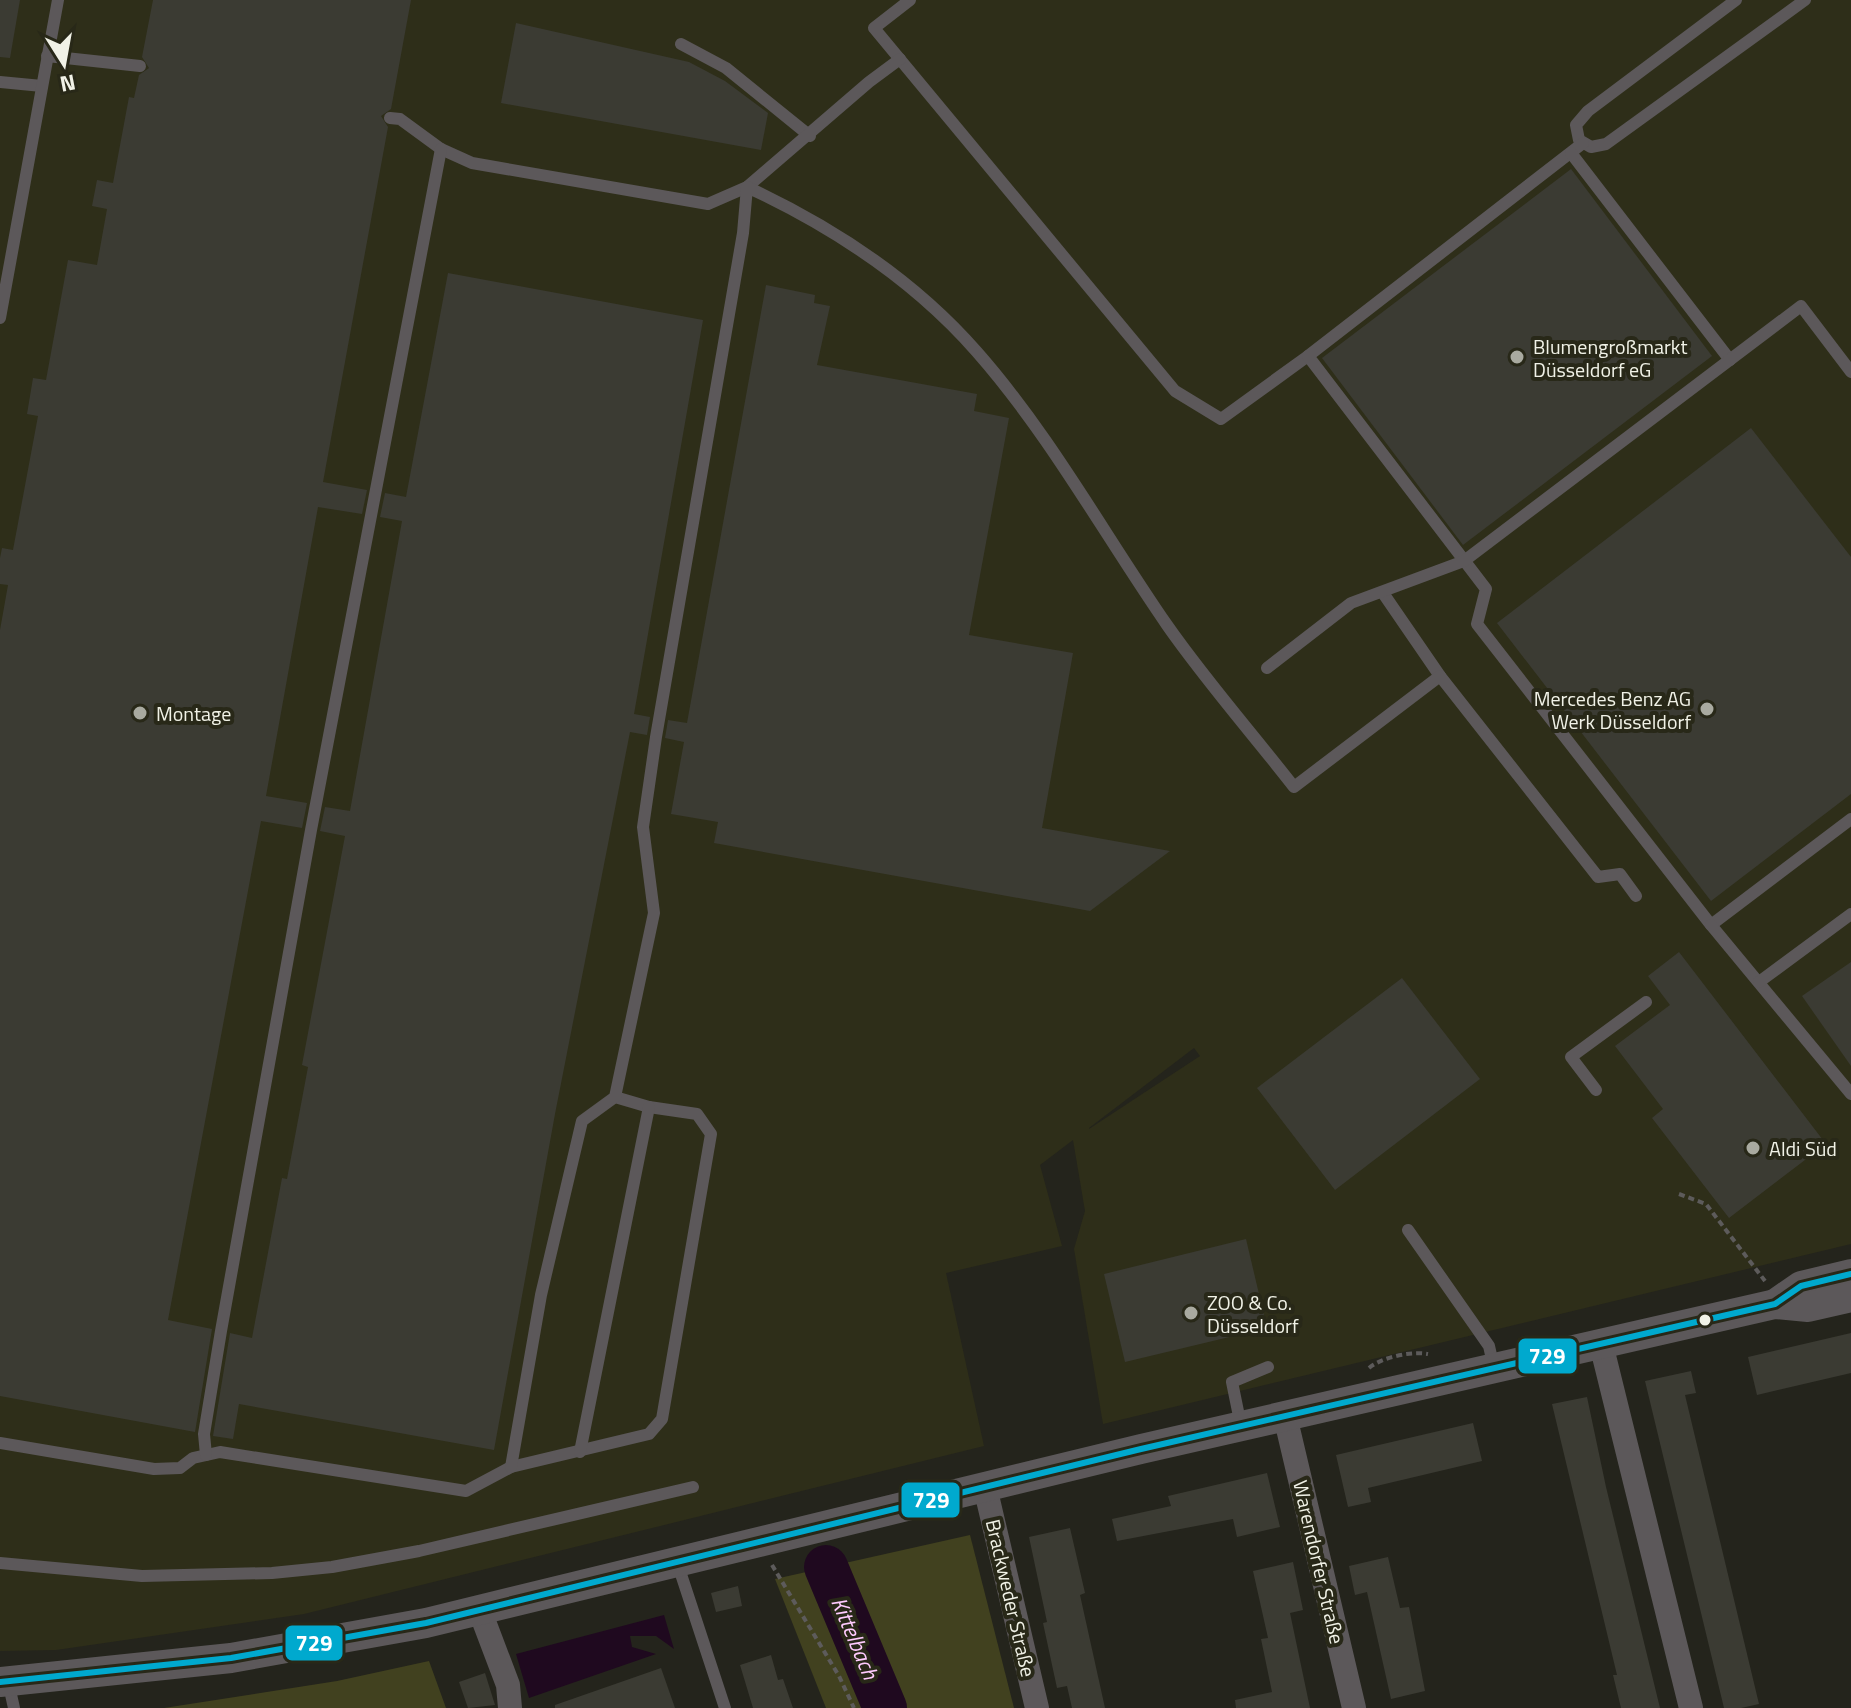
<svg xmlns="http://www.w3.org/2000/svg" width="1851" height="1708" viewBox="0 0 1851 1708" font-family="'Titillium Web',sans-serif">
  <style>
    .built { fill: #2e2e19; fill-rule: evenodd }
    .green { fill: #41411f }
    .water { fill: #1f091f }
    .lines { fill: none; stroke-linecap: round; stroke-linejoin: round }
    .river { stroke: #1f091f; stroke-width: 44 }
    .building { fill: #3b3b33 }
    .path { stroke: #5d5b5b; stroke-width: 4; stroke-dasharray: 6 4; stroke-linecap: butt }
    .service { stroke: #5c585a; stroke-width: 12 }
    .minor { stroke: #5c585a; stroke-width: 24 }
    .tertiary { stroke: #5c585a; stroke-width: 30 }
    .bus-1-casing { stroke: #282818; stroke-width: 12 }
    .bus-1 { stroke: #00a9ce; stroke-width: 6 }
    .poi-dot { fill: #a9aaa0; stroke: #282818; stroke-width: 3 }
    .bus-dot { fill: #f1f2e7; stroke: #282818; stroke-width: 3 }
    .labels { text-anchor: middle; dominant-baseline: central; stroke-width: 8; stroke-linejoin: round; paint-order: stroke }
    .poi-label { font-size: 20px; fill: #f1f2e7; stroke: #282818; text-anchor: start }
    .street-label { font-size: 20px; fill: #f1f2e7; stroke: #282818 }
    .water-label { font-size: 22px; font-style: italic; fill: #ffcbff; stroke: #282818 }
    .line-badge { stroke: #282818; stroke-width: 3 }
    .badge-label { font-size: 22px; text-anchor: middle; font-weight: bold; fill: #fff }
  </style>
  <rect width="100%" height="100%" fill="#24241c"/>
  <path class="built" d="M0,0H1851V1244L1103,1424L1074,1249L1085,1211L1073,1140L1040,1165L1062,1246L946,1273L984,1446L304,1614L56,1650L0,1651ZM1194,1048L1200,1056L1089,1129V1128Z"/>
  <g class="green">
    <polygon points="970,1535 1014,1708 906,1708 845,1563"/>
    <polygon points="842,1564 901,1708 826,1708 775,1579"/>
    <polygon points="429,1661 446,1708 164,1708 337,1681"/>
  </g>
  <polygon class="water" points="664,1615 674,1649 656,1636 630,1636 632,1647 656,1654 529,1698 516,1654"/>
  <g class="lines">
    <polyline class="river" points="826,1567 885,1708"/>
  </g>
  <g class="building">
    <polygon points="0,0 20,0 10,58 0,57"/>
    <polygon points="153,0 411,0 391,109 381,116 388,127 323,482 367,490 362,514 318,507 266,796 307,803 302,828 261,821 168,1320 212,1329 195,1432 0,1396 0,630 8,585 0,584 0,558 2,548 13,550 38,416 27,414 33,378 46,380 68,260 97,265 107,209 92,206 97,180 113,183 129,97 134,98 139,75 149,68 142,57"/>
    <polygon points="516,23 689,62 725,81 768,113 761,150 501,103"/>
    <polygon points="1571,169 1712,356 1463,545 1322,358"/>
    <polygon points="448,273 703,320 634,714 650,717 647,735 630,732 555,1114 494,1450 239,1404 233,1439 213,1436 230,1333 252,1338 282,1178 287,1179 308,1067 302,1065 345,836 320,831 325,807 350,811 402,521 380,517 385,493 406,497"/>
    <polygon points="766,285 815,295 814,303 830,306 817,365 977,394 974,411 1009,418 969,635 1073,653 1042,828 1170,851 1090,911 714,843 718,822 671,814 684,742 665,738 668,720 687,723"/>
    <polygon points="1751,428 1851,557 1851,794 1711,901 1497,623"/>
    <polygon points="1679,952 1826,1144 1729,1218 1652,1118 1663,1109 1615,1046 1670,1005 1648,976"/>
    <polygon points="1851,962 1851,1066 1802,996"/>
    <polygon points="1402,978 1480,1079 1335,1190 1257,1088"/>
    <polygon points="1246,1239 1267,1328 1125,1362 1104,1274"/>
    <polygon points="1851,1333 1851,1373 1757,1395 1748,1357"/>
    <polygon points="1691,1371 1696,1393 1685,1395 1759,1704 1741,1708 1724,1708 1645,1381"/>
    <polygon points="1587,1397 1606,1487 1660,1708 1621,1708 1613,1675 1617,1675 1552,1404"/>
    <polygon points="1473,1423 1482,1461 1368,1488 1371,1502 1348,1507 1336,1455"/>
    <polygon points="1267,1473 1280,1527 1237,1537 1233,1519 1117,1541 1112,1519 1171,1506 1168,1496"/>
    <polygon points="1070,1528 1085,1593 1080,1595 1105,1708 1072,1708 1067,1686 1057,1688 1043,1623 1047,1622 1029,1537"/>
    <polygon points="1388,1557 1400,1608 1409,1607 1425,1691 1391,1699 1367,1592 1355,1595 1349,1566"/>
    <polygon points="1293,1562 1303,1610 1290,1613 1310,1708 1236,1708 1235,1700 1272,1692 1261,1639 1268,1638 1253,1571"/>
    <polygon points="738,1586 742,1606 716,1612 711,1593"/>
    <polygon points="771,1655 778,1680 783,1679 793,1708 753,1708 740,1665"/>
    <polygon points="661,1668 675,1708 555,1708 555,1705"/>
    <polygon points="485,1673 495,1705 468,1708 459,1682"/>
  </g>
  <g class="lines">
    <g class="path">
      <polyline points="1679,1194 1706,1204 1765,1281"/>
      <path d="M1369,1368C1382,1357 1411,1351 1428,1354"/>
      <polyline points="772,1565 839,1676 854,1708"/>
    </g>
    <g class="service">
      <polyline points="910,0 874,28 1175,391 1221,419 1308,356"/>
      <polyline points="1736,0 1588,111 1576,125 1579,140 1591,147 1606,144 1805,0"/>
      <polyline points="681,44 726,68 810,136"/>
      <polyline points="47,56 140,66"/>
      <polyline points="0,82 42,86"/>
      <polyline points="390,118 400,119 441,149 472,163 708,204 747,187 869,82 900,59"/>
      <polyline points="1583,143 1308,356 1486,589 1477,624 1711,925 1851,819"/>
      <polyline points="1571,153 1730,360"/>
      <polyline points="0,318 58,0"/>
      <polyline points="1383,593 1440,676"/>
      <polyline points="1267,668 1351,603 1464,561 1801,306 1851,372"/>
      <polyline points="1711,925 1851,1094"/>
      <polyline points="1759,982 1851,914"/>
      <polyline points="1596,1090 1571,1057 1646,1002"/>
      <polyline points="1408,1230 1489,1346 1494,1368"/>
      <polyline points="1241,1426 1232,1382 1268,1367"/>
      <polyline points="0,1443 154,1469 180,1468 193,1458 220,1452 466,1491 511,1467 649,1434 662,1419 711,1134 697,1114 649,1107 615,1097"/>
      <polyline points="580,1452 649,1107"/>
      <polyline points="206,1455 204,1434 221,1331 311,830 441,149"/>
      <path d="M511,1467L541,1295L582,1121L615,1097L654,913L643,827L656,737L743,233L747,187C833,227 914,280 977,352C1050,435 1104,534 1167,625C1206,681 1252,733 1294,787L1440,676L1598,877L1620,874L1636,896"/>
      <polyline points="677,1562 725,1708"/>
      <polyline points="0,1563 142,1576 272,1573 332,1567 419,1551 693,1487"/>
      <polyline points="8,1681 14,1708"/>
    </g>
    <g class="minor">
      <polyline points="1601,1344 1691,1708"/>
      <polyline points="1285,1416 1354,1708"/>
      <polyline points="985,1487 1037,1708"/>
      <polyline points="480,1611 508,1685 510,1708"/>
    </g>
    <g class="tertiary">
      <polyline points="1775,1304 1801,1286 1851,1274"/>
      <polyline points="0,1682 231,1658 426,1623 1141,1449 1775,1304 1808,1307 1851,1297"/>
    </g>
    <g class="bus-1-casing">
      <polyline id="bus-1" points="0,1682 231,1658 426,1623 1141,1449 1775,1304 1801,1286 1851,1274"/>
    </g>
    <use href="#bus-1" class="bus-1"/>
  </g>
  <g class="poi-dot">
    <circle cx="1517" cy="357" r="8"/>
    <circle cx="1707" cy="709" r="8"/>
    <circle cx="140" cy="713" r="8"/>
    <circle cx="1753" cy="1148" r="8"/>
    <circle cx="1191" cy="1313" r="8"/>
  </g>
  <circle class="bus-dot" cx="1705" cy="1320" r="7"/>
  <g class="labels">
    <g class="poi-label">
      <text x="1533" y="346">Blumengroßmarkt<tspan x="1533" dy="23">Düsseldorf eG</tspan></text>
      <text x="1691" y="698" text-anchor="end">Mercedes Benz AG<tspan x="1691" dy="23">Werk Düsseldorf</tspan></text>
      <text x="156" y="713">Montage</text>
      <text x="1769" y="1148">Aldi Süd</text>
      <text x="1207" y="1302">ZOO &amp; Co.<tspan x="1207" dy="23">Düsseldorf</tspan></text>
    </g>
    <g class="street-label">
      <text transform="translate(1319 1562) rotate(77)">Warendorfer Straße</text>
      <text transform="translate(1011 1598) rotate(77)">Brackweder Straße</text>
    </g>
    <g class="water-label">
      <text transform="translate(855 1638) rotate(67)">Kittelbach</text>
    </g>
  </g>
  <g class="line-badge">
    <rect x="1517" y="1337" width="61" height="38" rx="8" fill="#00a9ce"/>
    <rect x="900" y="1481" width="61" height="38" rx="8" fill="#00a9ce"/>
    <rect x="284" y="1624" width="60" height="38" rx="8" fill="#00a9ce"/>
  </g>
  <g class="badge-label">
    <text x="1547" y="1364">729</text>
    <text x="931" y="1508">729</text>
    <text x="314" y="1651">729</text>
  </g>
  <g transform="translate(64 64) rotate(169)" stroke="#282818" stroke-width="6" paint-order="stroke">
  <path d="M0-6L14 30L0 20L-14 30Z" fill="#f1f2e7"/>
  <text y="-12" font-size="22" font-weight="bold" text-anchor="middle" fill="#f1f2e7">N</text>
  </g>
</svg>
